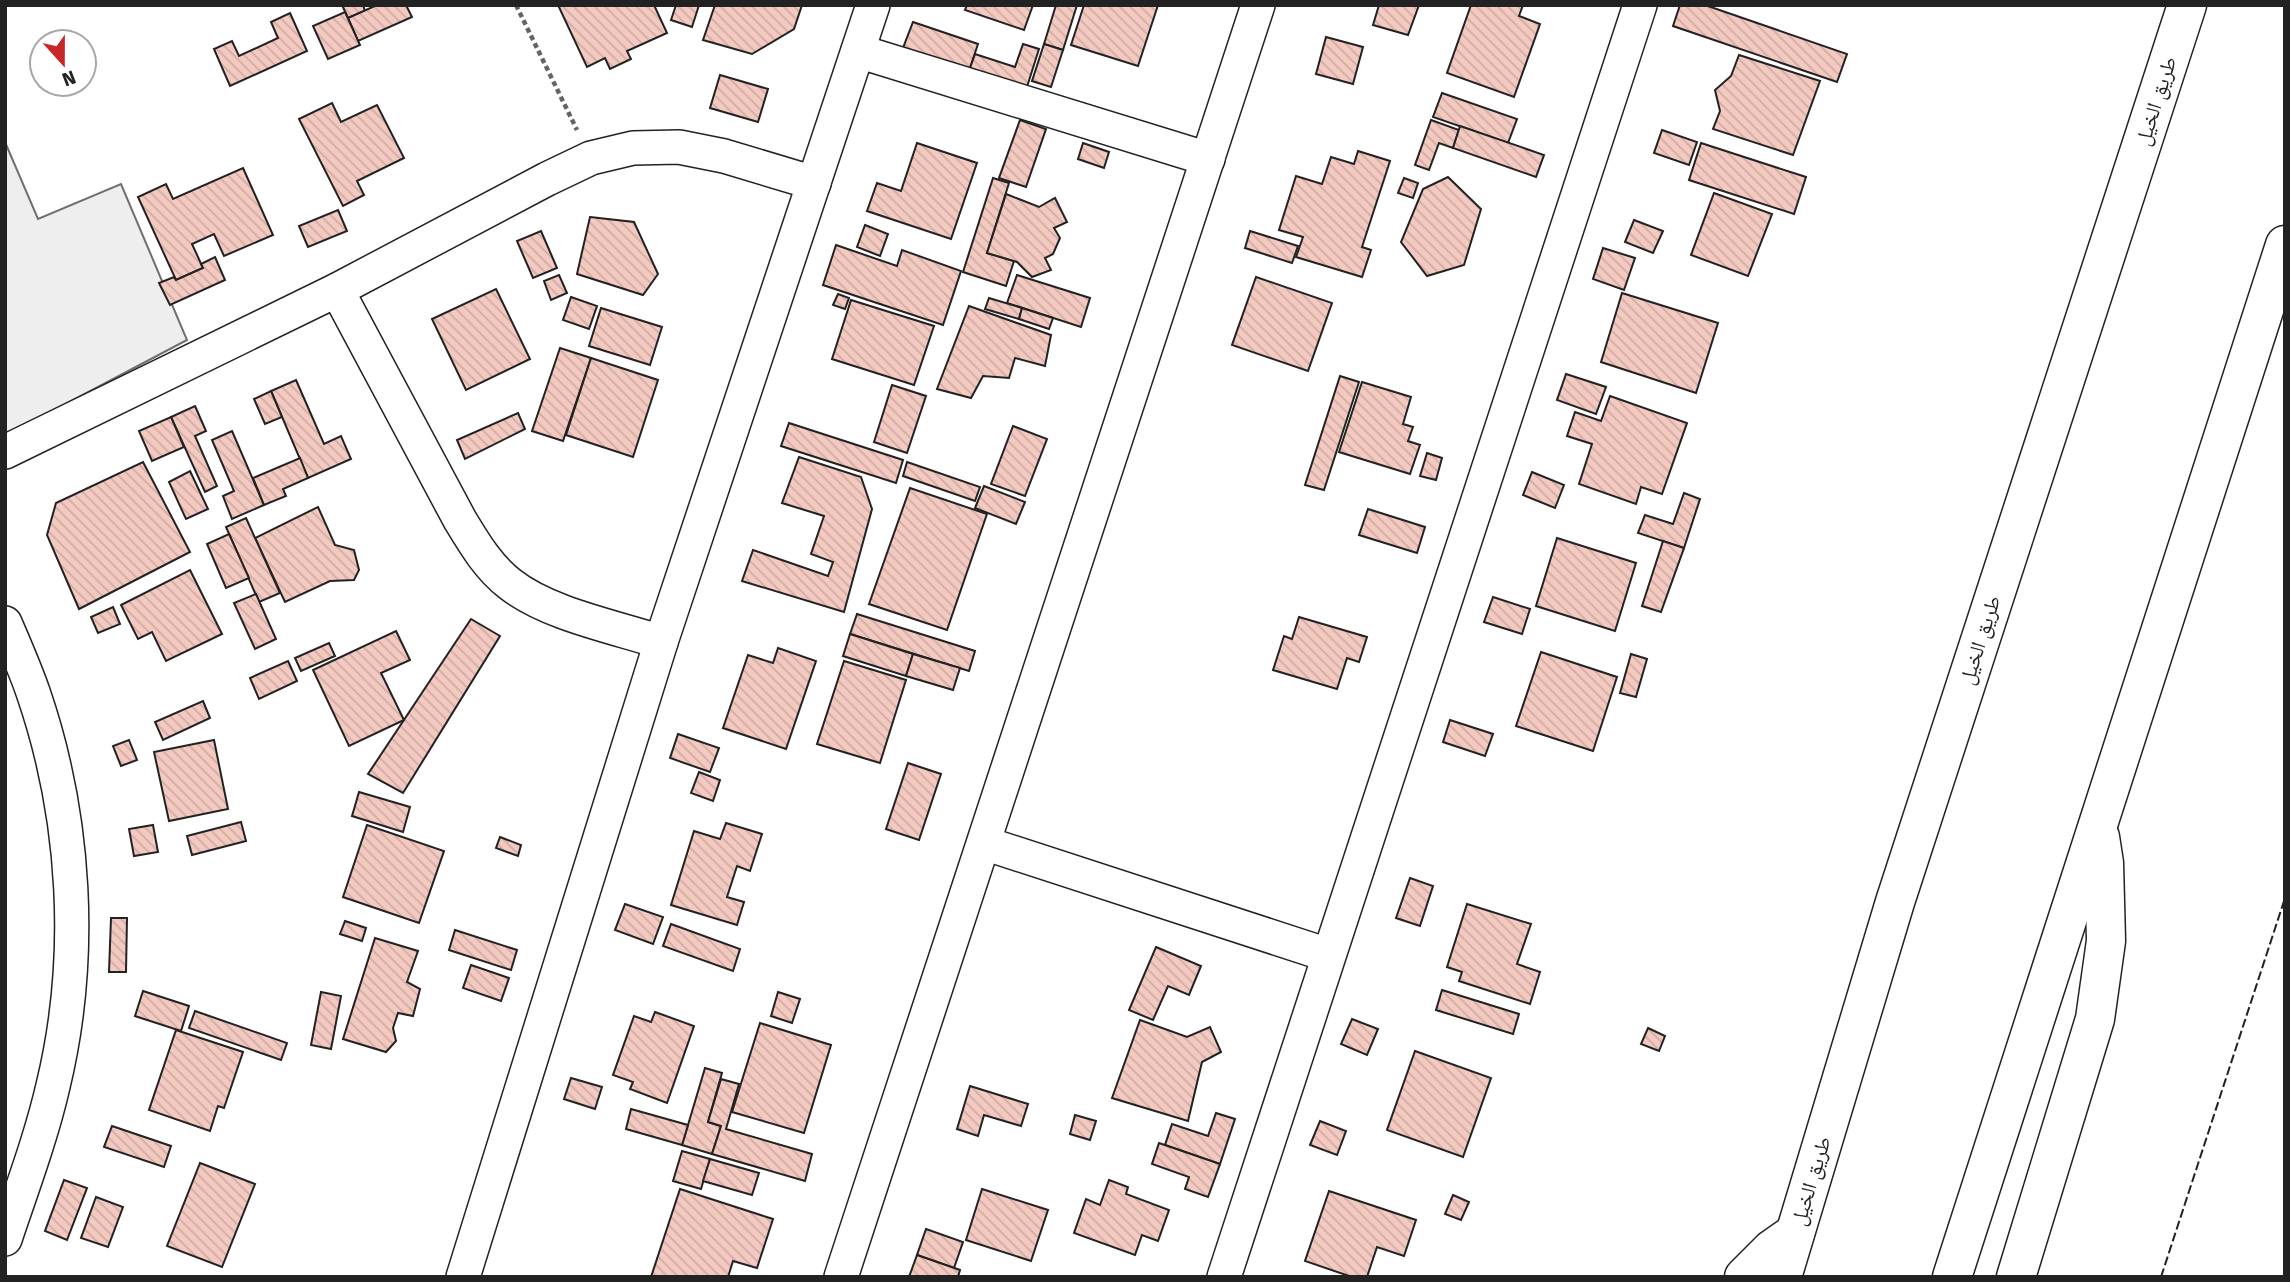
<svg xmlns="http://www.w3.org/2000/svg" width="2290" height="1282" viewBox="0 0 2290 1282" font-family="'Fira Sans','Noto Naskh Arabic',sans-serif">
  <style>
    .grass { fill: #eee; stroke: #6f6f6f; stroke-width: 2 }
    .building { fill: url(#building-back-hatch); stroke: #222; stroke-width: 2 }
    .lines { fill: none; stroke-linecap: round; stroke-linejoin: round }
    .minor-casing { stroke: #222; stroke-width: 36 }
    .highway-casing { stroke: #222; stroke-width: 41 }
    .path { stroke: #646464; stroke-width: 4.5; stroke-dasharray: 5 3.5; stroke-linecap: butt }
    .minor { stroke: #fff; stroke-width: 33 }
    .highway { stroke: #fff; stroke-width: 38 }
    .fence { stroke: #222; stroke-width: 2; stroke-dasharray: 9 3.5; stroke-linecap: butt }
    .labels { text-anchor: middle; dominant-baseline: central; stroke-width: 5; stroke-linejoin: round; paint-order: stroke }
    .street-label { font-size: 21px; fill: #222; stroke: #fff }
  </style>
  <defs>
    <pattern id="building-back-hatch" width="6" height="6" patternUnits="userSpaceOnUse" patternTransform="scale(1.75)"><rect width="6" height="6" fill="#f3c9c0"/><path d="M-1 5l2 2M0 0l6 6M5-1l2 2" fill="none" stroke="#d0aca5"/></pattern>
  </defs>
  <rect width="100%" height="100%" fill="#fff"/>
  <polygon class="grass" points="5,142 38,219 121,184 187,340 5,436"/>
  <g class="building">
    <polygon points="342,5 363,5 365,11 348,18"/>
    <polygon points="377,5 406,5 412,17 358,41 348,18"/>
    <polygon points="558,5 654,5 667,33 627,51 631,59 610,69 605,58 587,67"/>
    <polygon points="676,5 699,5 692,27 671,20"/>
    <polygon points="715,5 802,5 794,29 752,54 703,40"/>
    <polygon points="967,5 1033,5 1024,30 965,10"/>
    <polygon points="1056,5 1077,5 1063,50 1044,44"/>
    <polygon points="1084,5 1158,5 1138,66 1071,45"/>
    <polygon points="1379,5 1419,5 1408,35 1373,25"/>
    <polygon points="1471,5 1523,5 1519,16 1540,24 1514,97 1447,73"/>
    <polygon points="1680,5 1705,5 1847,54 1837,82 1673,26"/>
    <polygon points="345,12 360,45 328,59 313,26"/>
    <polygon points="290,13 307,51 230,86 214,49 232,41 239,56 278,38 271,22"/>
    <polygon points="913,22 978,44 969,71 903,48"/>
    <polygon points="1326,37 1363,47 1353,84 1316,74"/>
    <polygon points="1023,44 1039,49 1026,90 969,71 975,54 1015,67"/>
    <polygon points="1044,44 1063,50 1051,87 1032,81"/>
    <polygon points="1739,55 1820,81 1793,155 1713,129 1720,111 1715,90 1731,76"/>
    <polygon points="720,75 768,89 758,122 710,108"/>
    <polygon points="1442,93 1517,119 1508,143 1433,117"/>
    <polygon points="332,103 341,122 377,105 404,158 357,181 364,195 343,206 299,119"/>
    <polygon points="1020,120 1046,129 1026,187 999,178"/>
    <polygon points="1431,120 1459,130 1453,148 1439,143 1429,170 1415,165"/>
    <polygon points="1460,126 1544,155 1536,177 1453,148"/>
    <polygon points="1662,130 1697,142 1689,165 1654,153"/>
    <polygon points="917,143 977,163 951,239 867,211 877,183 901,191"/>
    <polygon points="1083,143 1109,152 1104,168 1078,159"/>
    <polygon points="1701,143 1806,177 1794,214 1689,180"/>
    <polygon points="1358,151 1390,161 1362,247 1371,250 1362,277 1296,257 1303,237 1279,230 1296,176 1322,184 1331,157 1354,164"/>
    <polygon points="243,168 273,235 224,256 214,234 192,244 203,268 176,280 138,197 166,184 173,199"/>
    <polygon points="1448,177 1481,209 1464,265 1427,276 1401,242 1423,189"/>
    <polygon points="993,178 1009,183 987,253 1014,261 1006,286 963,272"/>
    <polygon points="1404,178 1418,183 1413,198 1398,193"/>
    <polygon points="1714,193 1772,214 1748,276 1691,255"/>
    <polygon points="1006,194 1039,207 1055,198 1067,222 1054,228 1060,238 1053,254 1045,258 1051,270 1032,277 1017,262 987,253"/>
    <polygon points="338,210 347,231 308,247 299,226"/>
    <polygon points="590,217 634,222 658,274 643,295 577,274"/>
    <polygon points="1634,220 1663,231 1653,253 1625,242"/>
    <polygon points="865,225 888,234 880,256 857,247"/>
    <polygon points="541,231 557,268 533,278 517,241"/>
    <polygon points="1250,231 1298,246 1292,263 1245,248"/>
    <polygon points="836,245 897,266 902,250 961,271 943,325 823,285"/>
    <polygon points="1603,248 1635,258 1624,290 1593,279"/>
    <polygon points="215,257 225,280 170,305 159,283 174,277 176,280 203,268 201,264"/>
    <polygon points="559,275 567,293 551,300 544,281"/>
    <polygon points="1017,275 1090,298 1081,327 1007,303"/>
    <polygon points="1256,277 1332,303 1308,371 1232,345"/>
    <polygon points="496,289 530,359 466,390 432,319"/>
    <polygon points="1622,293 1718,323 1696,393 1601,362"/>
    <polygon points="838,294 849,298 845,309 833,305"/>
    <polygon points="571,297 597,306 589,329 563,320"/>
    <polygon points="989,298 1022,308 1019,319 985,309"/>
    <polygon points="851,300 934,326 914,385 832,359"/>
    <polygon points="969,306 1051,335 1045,366 1015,358 1009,378 983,376 971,398 937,389"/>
    <polygon points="601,308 662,327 650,365 589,346"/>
    <polygon points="1022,308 1053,318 1049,329 1019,319"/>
    <polygon points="560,348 591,358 563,441 532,431"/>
    <polygon points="591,358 658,380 633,457 566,435"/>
    <polygon points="1566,374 1606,387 1596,414 1557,400"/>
    <polygon points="1340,376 1359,382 1324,490 1305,485"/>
    <polygon points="296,380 324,444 341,436 351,459 308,478 271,391"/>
    <polygon points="1362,382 1411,397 1403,424 1413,427 1408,441 1420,445 1410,474 1339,452"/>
    <polygon points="892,385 926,396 907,453 874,442"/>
    <polygon points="271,391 282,417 265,424 254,399"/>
    <polygon points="1610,396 1687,423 1662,494 1641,487 1636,504 1579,484 1592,444 1567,436 1575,412 1601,421"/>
    <polygon points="195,406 206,431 195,436 217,486 205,492 171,417"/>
    <polygon points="518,413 525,429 465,459 457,440"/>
    <polygon points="171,417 184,447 152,461 139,431"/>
    <polygon points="789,423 903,460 896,483 781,446"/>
    <polygon points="1013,426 1047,439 1025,496 991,484"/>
    <polygon points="232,431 264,505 232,519 223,496 234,491 212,440"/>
    <polygon points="1427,453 1442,458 1436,480 1420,476"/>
    <polygon points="799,457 861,477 872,509 844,612 742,581 753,550 828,576 833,562 811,554 824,516 782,503"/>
    <polygon points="300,458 308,478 283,489 286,496 264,505 253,478"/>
    <polygon points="143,462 190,552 79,609 47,535 56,503"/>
    <polygon points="907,462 980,487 975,501 903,476"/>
    <polygon points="190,471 208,509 186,519 169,482"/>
    <polygon points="1532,472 1564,485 1555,508 1523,495"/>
    <polygon points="984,486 1025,502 1016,524 975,508"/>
    <polygon points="910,488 987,514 947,630 869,604"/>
    <polygon points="1684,493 1700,499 1684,548 1638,533 1645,515 1673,524"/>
    <polygon points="318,507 335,545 354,550 359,570 354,580 330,581 285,602 255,538"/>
    <polygon points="1368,509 1425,527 1417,553 1359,535"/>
    <polygon points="246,518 280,593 259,602 226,527"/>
    <polygon points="229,534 249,578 226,588 207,544"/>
    <polygon points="1557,538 1636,563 1615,631 1536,606"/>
    <polygon points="1663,541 1684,548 1661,612 1642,606"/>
    <polygon points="190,570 222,634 166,661 152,632 138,639 121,605"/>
    <polygon points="256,594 276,639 255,649 234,603"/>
    <polygon points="1493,597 1530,609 1522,634 1484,622"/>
    <polygon points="113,607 120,624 98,633 91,617"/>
    <polygon points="857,614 975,651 969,671 850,634"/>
    <polygon points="1299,617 1367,637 1359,662 1347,658 1337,689 1273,670 1284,636 1292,639"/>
    <polygon points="471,619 500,636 403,793 368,774"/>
    <polygon points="396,631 410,660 381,673 404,720 349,746 313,670"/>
    <polygon points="850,634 913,654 906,676 843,656"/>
    <polygon points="329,643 335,656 301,671 295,658"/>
    <polygon points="778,648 816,661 786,749 723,728 748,655 773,663"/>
    <polygon points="1541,652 1617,677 1593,751 1516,726"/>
    <polygon points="913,654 960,668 953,690 906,676"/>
    <polygon points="1631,654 1647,659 1636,697 1620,693"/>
    <polygon points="288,661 297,681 259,699 250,678"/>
    <polygon points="844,661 906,680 880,763 817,744"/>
    <polygon points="203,701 210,718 163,740 155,722"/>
    <polygon points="1450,720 1493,734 1485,756 1443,742"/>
    <polygon points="678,734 719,748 710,772 670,758"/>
    <polygon points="129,740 137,760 121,766 113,746"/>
    <polygon points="214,740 228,809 169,821 154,752"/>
    <polygon points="908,763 941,774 919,840 886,829"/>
    <polygon points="699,772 720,780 713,801 691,793"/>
    <polygon points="359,792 410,807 403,832 352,816"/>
    <polygon points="241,822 246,841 192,855 187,836"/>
    <polygon points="726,823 762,834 750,871 737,866 727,897 744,902 737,925 671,905 694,831 720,839"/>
    <polygon points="153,825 158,852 134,856 129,829"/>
    <polygon points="367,825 444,851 419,923 343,897"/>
    <polygon points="500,837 521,845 518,856 496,848"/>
    <polygon points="1410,878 1433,886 1420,926 1396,918"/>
    <polygon points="625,904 663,917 653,944 615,930"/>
    <polygon points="1467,904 1531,924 1517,964 1540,972 1530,1004 1459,981 1462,972 1447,967"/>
    <polygon points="111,918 127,918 126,972 109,972"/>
    <polygon points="345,921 366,928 362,941 340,934"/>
    <polygon points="671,924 740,949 733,971 663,946"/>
    <polygon points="455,930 517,950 511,970 449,950"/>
    <polygon points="375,938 418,951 407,982 420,989 413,1016 398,1013 393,1028 396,1041 386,1052 343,1039"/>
    <polygon points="1156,947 1201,966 1189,995 1168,986 1153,1020 1129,1010"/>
    <polygon points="471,965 509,978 501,1001 463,988"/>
    <polygon points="1442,990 1519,1014 1513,1034 1436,1010"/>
    <polygon points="143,991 189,1006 181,1031 135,1016"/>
    <polygon points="321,992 341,996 331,1049 311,1045"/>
    <polygon points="778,992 800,999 792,1023 771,1016"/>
    <polygon points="195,1011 287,1043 281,1060 189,1028"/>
    <polygon points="655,1012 694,1026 667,1103 630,1089 633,1082 613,1075 634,1016 651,1022"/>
    <polygon points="1352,1019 1378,1029 1367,1055 1341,1044"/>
    <polygon points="1140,1020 1187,1037 1210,1027 1221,1052 1202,1062 1188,1121 1112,1098"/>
    <polygon points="760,1023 831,1045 804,1133 732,1112"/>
    <polygon points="1648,1028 1665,1036 1659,1051 1641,1044"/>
    <polygon points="176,1030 243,1052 224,1108 218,1106 210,1131 149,1110"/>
    <polygon points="1415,1051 1491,1078 1463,1157 1387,1130"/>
    <polygon points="705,1068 722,1073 708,1122 721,1126 712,1154 682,1145"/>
    <polygon points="571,1078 602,1087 595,1109 564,1099"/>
    <polygon points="721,1079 739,1084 726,1129 812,1154 805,1181 712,1154 721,1126 708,1122"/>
    <polygon points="970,1086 1028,1104 1021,1126 984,1115 978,1136 957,1129"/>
    <polygon points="631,1109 688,1125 682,1145 626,1129"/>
    <polygon points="1216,1113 1235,1119 1220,1164 1165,1145 1172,1124 1208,1136"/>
    <polygon points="1075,1115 1096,1121 1090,1140 1070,1134"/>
    <polygon points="1320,1121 1346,1131 1337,1155 1310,1145"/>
    <polygon points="112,1126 171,1146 164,1167 104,1147"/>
    <polygon points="1159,1143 1220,1164 1208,1197 1185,1189 1189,1177 1152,1164"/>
    <polygon points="682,1151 710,1159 701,1189 673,1181"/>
    <polygon points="710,1159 759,1173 752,1195 703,1181"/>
    <polygon points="200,1163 255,1184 222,1267 167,1246"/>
    <polygon points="64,1180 87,1188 67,1240 45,1231"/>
    <polygon points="1109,1180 1128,1187 1126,1194 1169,1210 1158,1241 1142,1235 1135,1255 1074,1233 1086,1199 1100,1205"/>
    <polygon points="680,1189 773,1219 757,1268 733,1261 728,1277 651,1277"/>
    <polygon points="982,1189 1048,1210 1031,1261 966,1240"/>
    <polygon points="1329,1191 1416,1220 1404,1256 1377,1247 1367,1277 1352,1277 1305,1261"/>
    <polygon points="1453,1195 1469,1202 1461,1220 1445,1214"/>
    <polygon points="96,1197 123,1207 108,1247 81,1238"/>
    <polygon points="926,1229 963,1242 954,1268 917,1255"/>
    <polygon points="917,1255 960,1270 958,1277 909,1277"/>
  </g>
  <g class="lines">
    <g class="minor-casing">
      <g id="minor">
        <polyline points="858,51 1208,159"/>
        <path d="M337,290L460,520C474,543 488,567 510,584C548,614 615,627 661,642"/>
        <polyline points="5,452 337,290 547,179 591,158 633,148 679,147 724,156 814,183"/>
        <path d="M5,623C15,646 25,669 33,692C76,817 84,958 53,1086C41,1138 22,1188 5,1239"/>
        <polyline points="984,843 1328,955"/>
        <polyline points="463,1277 661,642 873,5"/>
        <polyline points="841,1277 1258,5"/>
        <polyline points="1224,1277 1640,5"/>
      </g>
    </g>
    <g class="highway-casing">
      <g id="highway">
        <polyline points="1744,1277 1772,1249 1795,1233"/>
        <polyline points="1782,1277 1895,902 2187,5"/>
        <polyline points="1952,1277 2285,245"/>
        <polyline points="2016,1277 2095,1019 2106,941 2104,863 2100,837"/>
      </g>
    </g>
    <polyline class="path" points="516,5 577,130"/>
    <use href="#minor" class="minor"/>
    <use href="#highway" class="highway"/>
    <polyline class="fence" points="2161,1277 2285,898"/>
  </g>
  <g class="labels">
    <g class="street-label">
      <text transform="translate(2156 101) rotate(-72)">طريق الخيل</text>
      <text transform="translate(1980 640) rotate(-72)">طريق الخيل</text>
      <text transform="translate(1811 1181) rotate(-73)">طريق الخيل</text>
    </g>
  </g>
  <rect width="2290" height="1282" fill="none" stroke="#222222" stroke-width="14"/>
  <g transform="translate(63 63) rotate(159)"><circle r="33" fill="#ffffff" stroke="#a7a7a7" stroke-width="2"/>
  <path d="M0-5L12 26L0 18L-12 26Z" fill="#c62828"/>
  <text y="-10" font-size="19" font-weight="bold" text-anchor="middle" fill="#222222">N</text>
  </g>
</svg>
